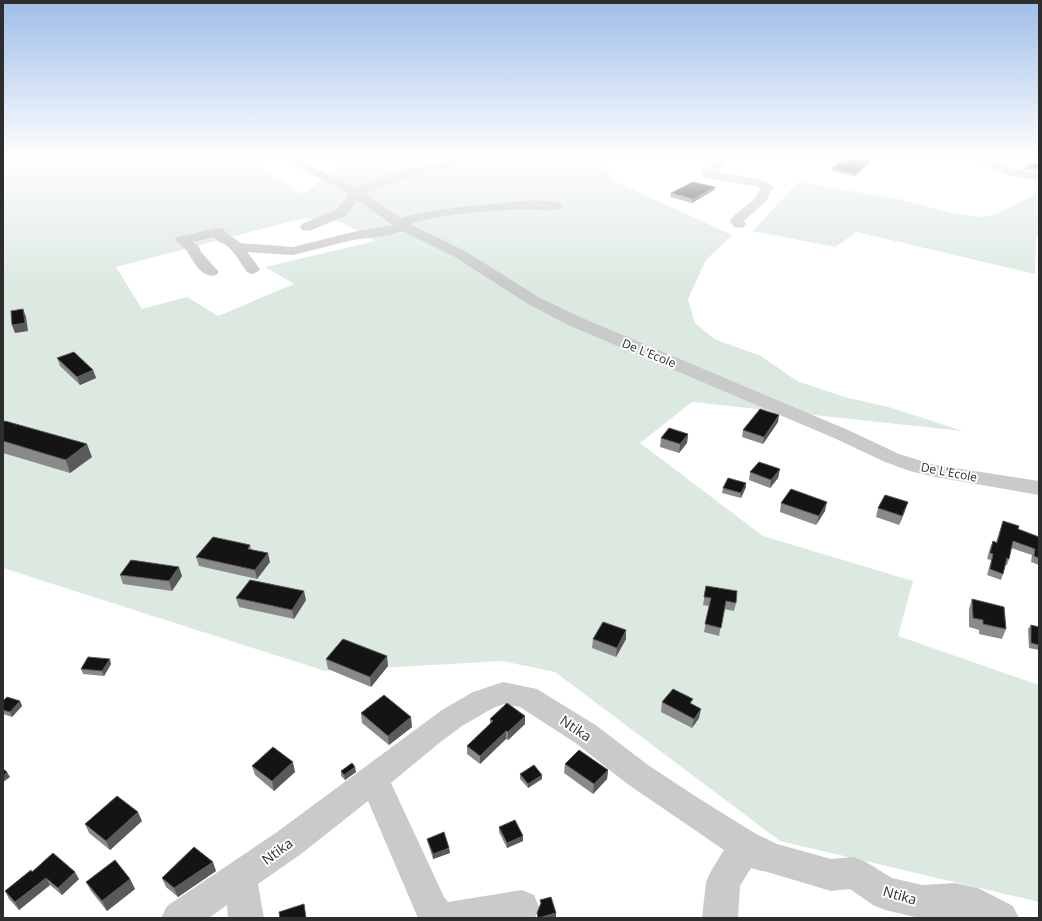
<svg xmlns="http://www.w3.org/2000/svg" width="1042" height="921" viewBox="0 0 1042 921" font-family="'Open Sans',sans-serif">
  <style>
    .green { fill: #dce9e1; fill-rule: evenodd }
    .lines { fill: none; stroke-linecap: round; stroke-linejoin: round }
    .minor { fill: #cacaca; fill-rule: evenodd }
    .wall { fill: #8a8a8a }
    .shaded-wall { fill: #5a5a5a }
    .building { fill: #141414; stroke: #5a5a5a }
    .labels { text-anchor: middle; dominant-baseline: central; stroke-width: 4; stroke-linejoin: round; paint-order: stroke }
    .street-label { font-size: 12px; fill: #2d2d2d; stroke: #fff }
    .near-street-label { font-size: 14px; fill: #2d2d2d; stroke: #fff }
  </style>
  <rect width="100%" height="100%" fill="#fff"/>
  <g class="green">
    <path d="M3,157H245L303,194L353,157H595L617,182L732,235L706,260L688,299L695,323L714,339L761,356L797,381L845,397L892,408L963,431L692,402L640,443L763,536L913,581L898,636L1039,685V902L780,841L555,672L502,661L325,671L3,568ZM304,218L341,222L375,241L265,267L294,284L218,316L187,297L142,309L116,267Z"/>
    <polygon points="798,182 899,199 951,213 983,217 999,213 1039,192 1039,231 1036,239 1035,274 857,232 835,247 753,231"/>
  </g>
  <g class="lines">
    <g class="minor">
      <path d="M278,157H293L356,188L403,170L456,159L460,161L462,163L460,165L410,176L365,194L401,218C430,209 461,207 492,204C514,202 538,198 560,203L562,206L560,209C548,212 535,209 523,209C486,211 445,213 410,224L465,251L540,298L580,317L848,430L899,454L935,465L1039,481V495L935,477L910,471L885,462L834,438L568,325L528,304L455,257L402,231L390,235L353,240L293,255L247,252L260,269L257,272L252,274L247,272C241,264 235,252 227,246C222,242 218,243 214,237L193,242L199,247L201,252L219,272L216,275C202,279 193,261 187,251C184,247 178,244 175,240L177,237L218,228L223,229C229,237 233,236 240,243L293,247L353,232L393,225L357,200L347,215L312,230L307,231L302,230L300,227L302,224L337,209L349,194Z"/>
      <path d="M706,157H722L724,159L727,164L716,172C728,175 766,177 773,187L767,200L744,221L746,224L744,227L739,228L734,227L730,221C738,209 756,203 760,189L755,186L705,178L701,173L715,163Z"/>
      <polygon points="968,157 986,157 1014,169 1039,173 1039,181 1007,175 990,167 969,159"/>
      <polygon points="503,682 537,689 597,726 648,765 695,796 756,834 777,844 831,859 854,857 866,862 892,878 922,885 955,883 978,888 1013,906 1019,918 955,917 919,918 885,910 873,905 850,889 831,891 764,871 762,871 751,868 740,886 738,918 702,918 706,882 711,871 724,850 626,783 577,744 520,707 504,704 493,708 462,726 438,744 391,783 444,897 448,902 522,890 534,895 539,907 535,918 418,918 368,801 301,854 258,884 264,918 228,918 227,905 209,918 161,918 167,906 277,832 442,710 473,692"/>
    </g>
  </g>
  <g class="wall">
    <polygon points="870,160 870,163 854,176 832,171 832,168"/>
    <polygon points="1039,163 1039,171 1025,169 1026,166"/>
    <polygon points="714,190 692,203 670,197 671,193"/>
    <polygon points="57,358 93,370 96,378 80,385 60,366"/>
    <polygon points="3,422 92,457 70,473 3,453"/>
    <polygon points="778,422 763,444 742,437 743,430"/>
    <polygon points="688,434 687,443 679,453 660,447 661,438"/>
    <polygon points="780,469 778,478 770,488 749,480 750,472"/>
    <polygon points="746,483 746,487 741,498 722,493 723,488"/>
    <polygon points="781,503 825,511 816,525 780,512"/>
    <polygon points="878,508 905,511 899,525 876,517"/>
    <polygon points="1003,521 1018,529 1039,537 1039,565 1031,562 1032,555 1011,548 1009,559 1007,565 1005,565 1003,574 1001,580 987,575 991,560 987,559 990,548 993,541 996,542"/>
    <polygon points="250,545 251,549 270,562 257,579 199,566 196,557"/>
    <polygon points="120,575 182,576 172,591 123,584"/>
    <polygon points="706,586 736,603 734,611 724,609 719,636 704,632 709,606 703,605"/>
    <polygon points="236,598 306,600 294,619 239,607"/>
    <polygon points="972,599 1006,629 1002,639 979,634 979,630 969,627 969,609"/>
    <polygon points="1031,625 1039,627 1039,650 1029,648 1028,629"/>
    <polygon points="593,639 626,639 616,657 592,648"/>
    <polygon points="326,659 388,666 371,687 328,669"/>
    <polygon points="111,664 104,676 83,674 81,669"/>
    <polygon points="3,701 20,701 22,706 12,717 3,714"/>
    <polygon points="662,702 692,704 699,718 692,728 661,712"/>
    <polygon points="361,713 412,727 389,745 362,723"/>
    <polygon points="525,716 525,724 508,740 506,739 480,764 467,754 467,746 490,724 490,719"/>
    <polygon points="565,764 608,770 607,779 593,794 564,773"/>
    <polygon points="252,766 295,772 274,791 255,775"/>
    <polygon points="341,771 356,772 345,780 341,776"/>
    <polygon points="520,774 542,775 542,779 528,788 520,779"/>
    <polygon points="142,821 110,850 89,833 85,824"/>
    <polygon points="499,827 523,836 523,841 507,848 499,832"/>
    <polygon points="427,839 449,848 450,853 433,859 428,843"/>
    <polygon points="216,871 178,897 166,887 162,878"/>
    <polygon points="32,872 79,879 62,895 50,885 19,910 9,899 5,891"/>
    <polygon points="130,879 135,889 107,911 91,891 86,882"/>
  </g>
  <g class="shaded-wall">
    <polygon points="870,160 870,163 854,176 854,173"/>
    <polygon points="715,187 714,190 692,203 693,199"/>
    <polygon points="23,309 26,317 28,331 15,333 12,325"/>
    <polygon points="93,370 96,378 80,385 77,377"/>
    <polygon points="779,415 778,422 763,444 764,437"/>
    <polygon points="688,434 687,443 679,453 680,444"/>
    <polygon points="87,444 92,457 70,473 66,460"/>
    <polygon points="780,469 778,478 770,488 771,480"/>
    <polygon points="746,483 746,487 741,498 741,493"/>
    <polygon points="827,502 825,511 816,525 819,516"/>
    <polygon points="908,502 905,511 899,525 902,516"/>
    <polygon points="268,553 270,562 257,579 255,570"/>
    <polygon points="179,567 182,576 172,591 169,581"/>
    <polygon points="304,591 306,600 294,619 292,610"/>
    <polygon points="626,630 626,639 616,657 617,648"/>
    <polygon points="387,656 388,666 371,687 370,677"/>
    <polygon points="110,659 111,664 104,676 102,671"/>
    <polygon points="20,701 22,706 12,717 10,712"/>
    <polygon points="701,709 699,718 692,728 694,719"/>
    <polygon points="525,716 525,724 508,740 508,732"/>
    <polygon points="411,717 412,727 389,745 388,736"/>
    <polygon points="506,731 506,739 480,764 480,756"/>
    <polygon points="293,762 295,772 274,791 272,781"/>
    <polygon points="355,767 356,772 345,780 344,775"/>
    <polygon points="608,770 607,779 593,794 594,784"/>
    <polygon points="7,772 10,777 3,782 3,776"/>
    <polygon points="542,775 542,779 528,788 528,784"/>
    <polygon points="138,812 142,821 110,850 106,841"/>
    <polygon points="523,836 523,841 507,848 507,843"/>
    <polygon points="449,848 450,853 433,859 433,854"/>
    <polygon points="213,862 216,871 178,897 174,888"/>
    <polygon points="75,872 79,879 62,895 58,888"/>
    <polygon points="46,878 50,885 19,910 15,902"/>
    <polygon points="130,879 135,889 107,911 102,901"/>
    <polygon points="556,913 556,918 539,918"/>
  </g>
  <g class="building">
    <polygon points="849,157 860,157 870,160 854,173 832,168"/>
    <polygon points="1039,163 1039,168 1026,166"/>
    <polygon points="693,182 715,187 693,199 671,193"/>
    <polygon points="23,309 25,323 12,325 11,311"/>
    <polygon points="74,352 93,370 77,377 57,358"/>
    <polygon points="760,409 779,415 764,437 743,430"/>
    <polygon points="5,421 87,444 66,460 3,441 3,422"/>
    <polygon points="669,428 688,434 680,444 661,438"/>
    <polygon points="759,462 780,469 771,480 750,472"/>
    <polygon points="728,478 746,483 741,493 723,488"/>
    <polygon points="791,489 827,502 819,516 781,503"/>
    <polygon points="885,495 908,502 902,516 878,508"/>
    <polygon points="1003,521 1019,526 1018,529 1039,537 1039,558 1034,556 1035,549 1013,541 1009,559 1007,558 1003,574 990,569 993,554 990,553 993,541 997,543"/>
    <polygon points="213,537 250,545 248,549 268,553 255,570 196,557"/>
    <polygon points="131,560 179,567 169,581 120,575"/>
    <polygon points="250,580 304,591 292,610 236,598"/>
    <polygon points="706,586 737,591 736,603 726,601 721,628 705,624 711,598 704,597"/>
    <polygon points="972,599 1004,607 1006,629 983,624 983,620 973,618"/>
    <polygon points="603,622 626,630 617,648 593,639"/>
    <polygon points="1031,625 1039,627 1039,645 1031,643"/>
    <polygon points="343,639 387,656 370,677 326,659"/>
    <polygon points="88,657 110,659 102,671 81,669"/>
    <polygon points="673,689 693,699 690,703 701,709 694,719 662,702"/>
    <polygon points="384,695 411,717 388,736 361,713"/>
    <polygon points="7,697 20,701 10,712 3,710 3,701"/>
    <polygon points="507,703 525,716 508,732 506,731 480,756 467,746 493,721 490,719"/>
    <polygon points="273,747 293,762 272,781 252,766"/>
    <polygon points="579,750 608,770 594,784 565,764"/>
    <polygon points="352,763 355,767 344,775 341,771"/>
    <polygon points="534,765 542,775 528,784 520,774"/>
    <polygon points="3,769 7,772 3,776"/>
    <polygon points="117,796 138,812 106,841 85,824"/>
    <polygon points="515,820 523,836 507,843 499,827"/>
    <polygon points="444,832 449,848 433,854 427,839"/>
    <polygon points="194,847 213,862 174,888 162,878"/>
    <polygon points="53,853 75,872 58,888 46,878 15,902 5,891 31,870 32,872"/>
    <polygon points="115,860 130,879 102,901 86,882"/>
    <polygon points="551,897 556,913 538,918 537,913 541,903 540,900"/>
    <polygon points="304,904 306,918 280,918 279,912"/>
  </g>
  <linearGradient id="sky" x2="0" y2="1"><stop stop-color="#9fbde8"/><stop offset="0.55" stop-color="#fff"/><stop offset="1" stop-color="#fff" stop-opacity="0"/></linearGradient>
  <rect width="1042" height="286" fill="url(#sky)"/>
  <g class="labels">
    <g class="street-label">
      <text transform="translate(649 353) rotate(22)">De L'Ecole</text>
      <text transform="translate(949 472) rotate(11)">De L'Ecole</text>
    </g>
    <g class="near-street-label">
      <text transform="translate(576 728) rotate(34)">Ntika</text>
      <text transform="translate(277 851) rotate(-36)">Ntika</text>
      <text transform="translate(900 895) rotate(16)">Ntika</text>
    </g>
  </g>
  <rect width="1042" height="921" fill="none" stroke="#2d2d2d" stroke-width="8"/>
</svg>
